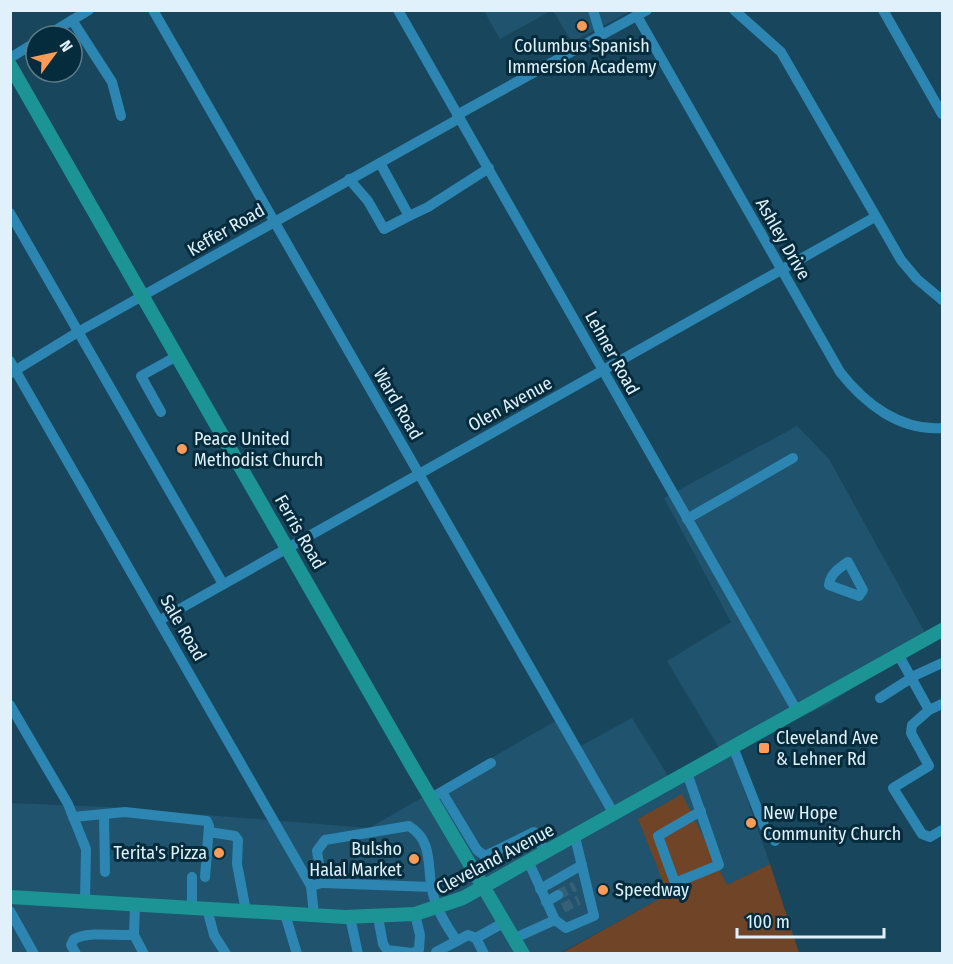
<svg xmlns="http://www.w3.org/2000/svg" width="953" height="964" viewBox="0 0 953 964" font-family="'Fira Sans Condensed',sans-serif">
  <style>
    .built { fill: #20536d }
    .green { fill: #704527 }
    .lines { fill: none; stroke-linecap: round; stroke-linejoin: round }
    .minor-tunnel { stroke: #366075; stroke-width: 10; stroke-dasharray: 10 5; stroke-linecap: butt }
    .minor { stroke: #2c86b1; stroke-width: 10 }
    .major { stroke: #1c9495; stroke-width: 14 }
    .poi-dot { fill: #fe9c57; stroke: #052c3d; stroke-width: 2 }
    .labels { text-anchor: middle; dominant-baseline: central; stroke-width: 6; stroke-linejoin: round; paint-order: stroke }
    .poi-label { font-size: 18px; fill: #e1f1fb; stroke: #052c3d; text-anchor: start }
    .street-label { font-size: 18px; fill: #e1f1fb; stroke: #052c3d }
  </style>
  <rect width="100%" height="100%" fill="#18465d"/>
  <g class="built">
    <polygon points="484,11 551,11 500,39"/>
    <polygon points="553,11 631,11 572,42"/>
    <polygon points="797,426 829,459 928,638 827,705 730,750 770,864 727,885 681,795 638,819 669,894 560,953 11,954 11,803 108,807 369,828 561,718 579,747 632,718 673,784 722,753 667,661 731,622 664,498"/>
  </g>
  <polygon class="green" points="682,794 727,885 770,864 799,953 560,954 668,894 638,819"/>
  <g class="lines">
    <g class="minor-tunnel">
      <polyline points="558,895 575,886"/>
      <polyline points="563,908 579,900"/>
    </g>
    <g class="minor">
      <polyline points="153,10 614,814"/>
      <polyline points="398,10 797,711"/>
      <polyline points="593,10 601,36"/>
      <polyline points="734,10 781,52 901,260 917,279 942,300"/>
      <polyline points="883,10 942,114"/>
      <path d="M637,16L840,372C865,404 900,431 942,428"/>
      <polyline points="72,20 112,82 121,116"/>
      <polyline points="46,36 89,10"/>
      <polyline points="10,58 36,42"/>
      <polyline points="457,115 647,10"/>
      <polyline points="380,163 409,216 428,207 489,168"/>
      <polyline points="349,179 368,201 384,229 409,216"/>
      <polyline points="10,213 223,584"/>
      <polyline points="10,361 311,886 314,915"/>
      <polyline points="11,373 78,332 460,118"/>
      <polyline points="161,412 141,376 177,356"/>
      <polyline points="687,519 793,458"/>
      <path d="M848,562L863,590L859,596L829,585C830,574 839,568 848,562Z"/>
      <polyline points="160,620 875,217"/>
      <polyline points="898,654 929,710"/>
      <polyline points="880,698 916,675 942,663"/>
      <polyline points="942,704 929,710 912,725 911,733 929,766 893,788 922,834 930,837 942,830"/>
      <polyline points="10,705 68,804 86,849 85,902"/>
      <polyline points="733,747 764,826 775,841"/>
      <polyline points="687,773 719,865 675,883 658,836 701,811"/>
      <polyline points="442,792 477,850 485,856 534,832 546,853"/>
      <polyline points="438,794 491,763"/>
      <polyline points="104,814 105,872"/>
      <polyline points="73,817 125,812 207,821 209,826 205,877"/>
      <polyline points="209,832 235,836 238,840 237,864 246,911"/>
      <polyline points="529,863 555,920"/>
      <polyline points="192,877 192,908"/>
      <polyline points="322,883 432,887"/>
      <path d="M311,886L322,883L317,851L325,840L409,826C435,842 426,869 433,894C437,911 447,927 457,941L468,935L476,938L484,954"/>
      <polyline points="540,889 582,865"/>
      <polyline points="546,902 558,895"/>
      <polyline points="135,905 134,935 144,954"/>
      <polyline points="207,909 214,935 226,954"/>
      <polyline points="10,911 34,954"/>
      <polyline points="285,914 297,954"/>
      <polyline points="350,917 358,954"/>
      <polyline points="378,917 383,944 387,950 412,953 419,950 420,935 415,914"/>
      <polyline points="476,938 505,922"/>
      <polyline points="515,938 555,920 566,928 594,916 575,837"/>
      <polyline points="436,952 457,941"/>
      <path d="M76,954L71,945L74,939C92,931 114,936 134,935"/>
    </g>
    <g class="major">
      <polyline points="10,65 413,768 523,954"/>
      <polyline points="10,897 345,917 415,914 463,898 942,630"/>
    </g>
  </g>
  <g class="poi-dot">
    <circle cx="582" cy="26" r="6"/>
    <circle cx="182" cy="449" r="6"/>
    <rect x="758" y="742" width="12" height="12" rx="3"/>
    <circle cx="751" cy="823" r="6"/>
    <circle cx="219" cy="853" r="6"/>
    <circle cx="414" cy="859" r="6"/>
    <circle cx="603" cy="890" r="6"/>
  </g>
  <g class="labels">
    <g class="poi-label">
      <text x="582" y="46" text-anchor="middle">Columbus Spanish<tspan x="582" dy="21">Immersion Academy</tspan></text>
      <text x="194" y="439">Peace United<tspan x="194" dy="21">Methodist Church</tspan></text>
      <text x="776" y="738">Cleveland Ave<tspan x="776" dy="21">&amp; Lehner Rd</tspan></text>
      <text x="763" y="813">New Hope<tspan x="763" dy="21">Community Church</tspan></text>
      <text x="402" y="849" text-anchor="end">Bulsho<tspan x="402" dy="21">Halal Market</tspan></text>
      <text x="207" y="853" text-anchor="end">Terita's Pizza</text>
      <text x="615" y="890">Speedway</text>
    </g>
    <g class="street-label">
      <text transform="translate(226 230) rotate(-30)">Keffer Road</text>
      <text transform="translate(783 239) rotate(60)">Ashley Drive</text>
      <text transform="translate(612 353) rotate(61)">Lehner Road</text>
      <text transform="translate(398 404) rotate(60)">Ward Road</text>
      <text transform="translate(510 404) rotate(-29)">Olen Avenue</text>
      <text transform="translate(300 532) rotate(60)">Ferris Road</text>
      <text transform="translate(183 628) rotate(60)">Sale Road</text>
      <text transform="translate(495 859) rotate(-28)">Cleveland Avenue</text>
    </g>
  </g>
  <rect width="953" height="964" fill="none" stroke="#e1f1fb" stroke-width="24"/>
  <g transform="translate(54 54) rotate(57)"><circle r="28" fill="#052c3d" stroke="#5d7b89" stroke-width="1.5"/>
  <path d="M0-4.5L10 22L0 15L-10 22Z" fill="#fe9c57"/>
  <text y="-9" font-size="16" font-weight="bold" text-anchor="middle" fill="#e1f1fb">N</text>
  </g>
  <path d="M737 928v9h147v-9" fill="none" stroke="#e1f1fb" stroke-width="3"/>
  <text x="746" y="928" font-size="18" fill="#e1f1fb" stroke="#052c3d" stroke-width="4.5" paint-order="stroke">100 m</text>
</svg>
